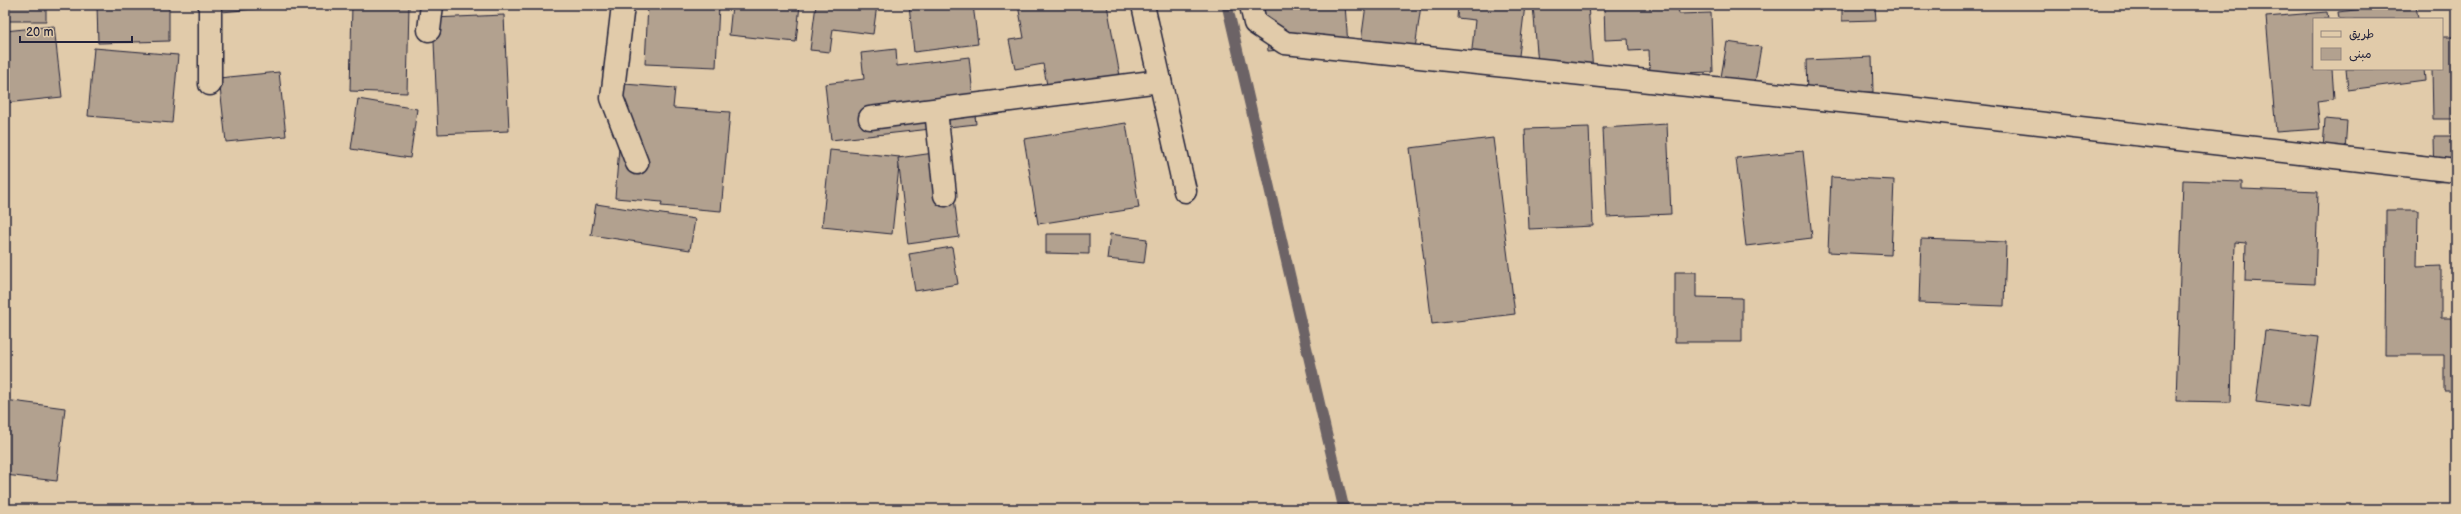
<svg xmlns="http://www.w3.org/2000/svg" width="2461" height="514" viewBox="0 0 2461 514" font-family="'Balsamiq Sans','Playpen Sans Arabic',sans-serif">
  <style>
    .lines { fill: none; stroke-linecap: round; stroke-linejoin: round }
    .stream { stroke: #6c6366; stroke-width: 11 }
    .building { fill: #b2a18f; stroke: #22223b }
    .minor-casing { stroke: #22223b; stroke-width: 25 }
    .minor { stroke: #e1cbaa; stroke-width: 22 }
  </style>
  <rect width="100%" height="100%" fill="#e1cbaa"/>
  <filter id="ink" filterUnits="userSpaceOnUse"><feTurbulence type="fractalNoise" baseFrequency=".025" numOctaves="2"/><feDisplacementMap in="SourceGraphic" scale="8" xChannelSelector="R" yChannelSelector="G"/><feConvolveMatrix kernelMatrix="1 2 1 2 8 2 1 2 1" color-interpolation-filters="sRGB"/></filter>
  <g filter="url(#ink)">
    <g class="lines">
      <polyline class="stream" points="1227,5 1344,509"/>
    </g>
    <g class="building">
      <rect x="5" y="5" width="41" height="16"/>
      <polygon points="97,5 169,5 169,41 98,43"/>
      <polygon points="210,5 297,5 211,13"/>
      <polygon points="352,5 409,5 407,93 350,91"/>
      <polygon points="648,5 719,5 716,67 645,64"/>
      <polygon points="732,5 800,5 796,42 729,35"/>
      <polygon points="816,5 877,5 873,34 833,29 830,52 810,50"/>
      <polygon points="909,5 973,5 978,44 914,52"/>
      <polygon points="1018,5 1107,5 1123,92 1051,106 1043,64 1015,69 1009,40 1024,38"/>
      <polygon points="1264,5 1345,5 1348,45 1268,51"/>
      <polygon points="1366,5 1421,5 1414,56 1360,49"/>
      <polygon points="1458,5 1525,5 1518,64 1471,59 1475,20 1457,18"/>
      <polygon points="1533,5 1588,5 1593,72 1539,76"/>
      <polygon points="1604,5 1678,5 1679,14 1711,13 1713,72 1650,74 1649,50 1629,51 1628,39 1605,40"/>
      <polygon points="1842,5 1899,5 1899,6 1875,7 1876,20 1842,21"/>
      <polygon points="2397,5 2416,5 2418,19 2339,19 2338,12"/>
      <polygon points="2327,12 2328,19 2314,19 2314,69 2332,69 2334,99 2317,101 2320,129 2276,132 2266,17"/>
      <polygon points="504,15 509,131 438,134 433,18"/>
      <polygon points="54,26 62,97 5,103 5,31"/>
      <polygon points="2442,37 2456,37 2456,181 2435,182 2434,136 2455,136 2454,119 2433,119 2432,69 2442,69"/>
      <polygon points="1727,42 1761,47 1754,88 1720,83"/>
      <polygon points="94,48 178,55 172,123 88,116"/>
      <polygon points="896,49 897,66 969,57 976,124 831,140 825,84 864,79 861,53"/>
      <polygon points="1872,57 1873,92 1807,95 1806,60"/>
      <polygon points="2346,69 2424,69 2425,80 2348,90"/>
      <polygon points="279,72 286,136 226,142 219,78"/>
      <polygon points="624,84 675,88 673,108 730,112 721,211 661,206 662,202 615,198"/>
      <polygon points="358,99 417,109 410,158 351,149"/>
      <polygon points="2325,119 2347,121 2345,151 2323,149"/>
      <polygon points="1126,123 1139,208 1038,224 1024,139"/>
      <polygon points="1667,124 1671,214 1607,217 1603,128"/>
      <polygon points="1589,127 1593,226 1529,229 1525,129"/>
      <polygon points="1493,138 1515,314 1432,324 1410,148"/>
      <polygon points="830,150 900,157 892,234 822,227"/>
      <polygon points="948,151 959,237 908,244 898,158"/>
      <polygon points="1803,151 1812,238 1746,246 1736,158"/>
      <polygon points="1831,177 1894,180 1891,255 1828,252"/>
      <polygon points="2183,180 2242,182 2242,189 2318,192 2315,284 2245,281 2246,243 2235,242 2231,402 2176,401"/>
      <polygon points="596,204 695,219 690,250 591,235"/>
      <polygon points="2386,210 2418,210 2417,267 2441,266 2441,318 2456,318 2456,391 2444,391 2444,355 2385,355"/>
      <polygon points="1046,234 1089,234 1089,254 1046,253"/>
      <polygon points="1110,234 1147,239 1144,263 1107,259"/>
      <polygon points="1921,239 2006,242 2004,306 1919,303"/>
      <polygon points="952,247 958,284 915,291 909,254"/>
      <polygon points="1675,272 1696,272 1696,297 1742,298 1742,342 1675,342"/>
      <polygon points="2265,331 2318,337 2309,408 2256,402"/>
      <polygon points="5,400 65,408 57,481 5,475"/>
    </g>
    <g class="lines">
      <g class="minor-casing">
        <g id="minor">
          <polyline points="210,5 210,84"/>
          <polyline points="623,5 612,98 637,163"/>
          <polyline points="1143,5 1185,191"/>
          <polyline points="1251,5 1255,23 1285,43 1916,109 2456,171"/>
          <polyline points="429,30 432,5"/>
          <polyline points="936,110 945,195"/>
          <polyline points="870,118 1160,81"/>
        </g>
      </g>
      <use href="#minor" class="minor"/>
    </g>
  </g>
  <rect width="2461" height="514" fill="none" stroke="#e1cbaa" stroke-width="20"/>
  <rect x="10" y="10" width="2441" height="494" fill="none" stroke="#22223b" stroke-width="1.5" filter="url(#ink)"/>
  <rect x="2313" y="18" width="130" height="52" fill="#e1cbaa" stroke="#95877e"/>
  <rect x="2321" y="31" width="20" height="6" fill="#e1cbaa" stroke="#95877e"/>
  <text x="2349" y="38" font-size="12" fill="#22223b">طريق</text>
  <rect x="2321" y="48" width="20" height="12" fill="#b2a18f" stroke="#95877e"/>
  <text x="2349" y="58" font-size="12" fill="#22223b">مبنى</text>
  <path d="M20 36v6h112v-6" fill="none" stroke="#22223b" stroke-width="2"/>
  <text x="26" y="36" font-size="12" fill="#22223b" stroke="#e1cbaa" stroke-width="3" paint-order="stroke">20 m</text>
</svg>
